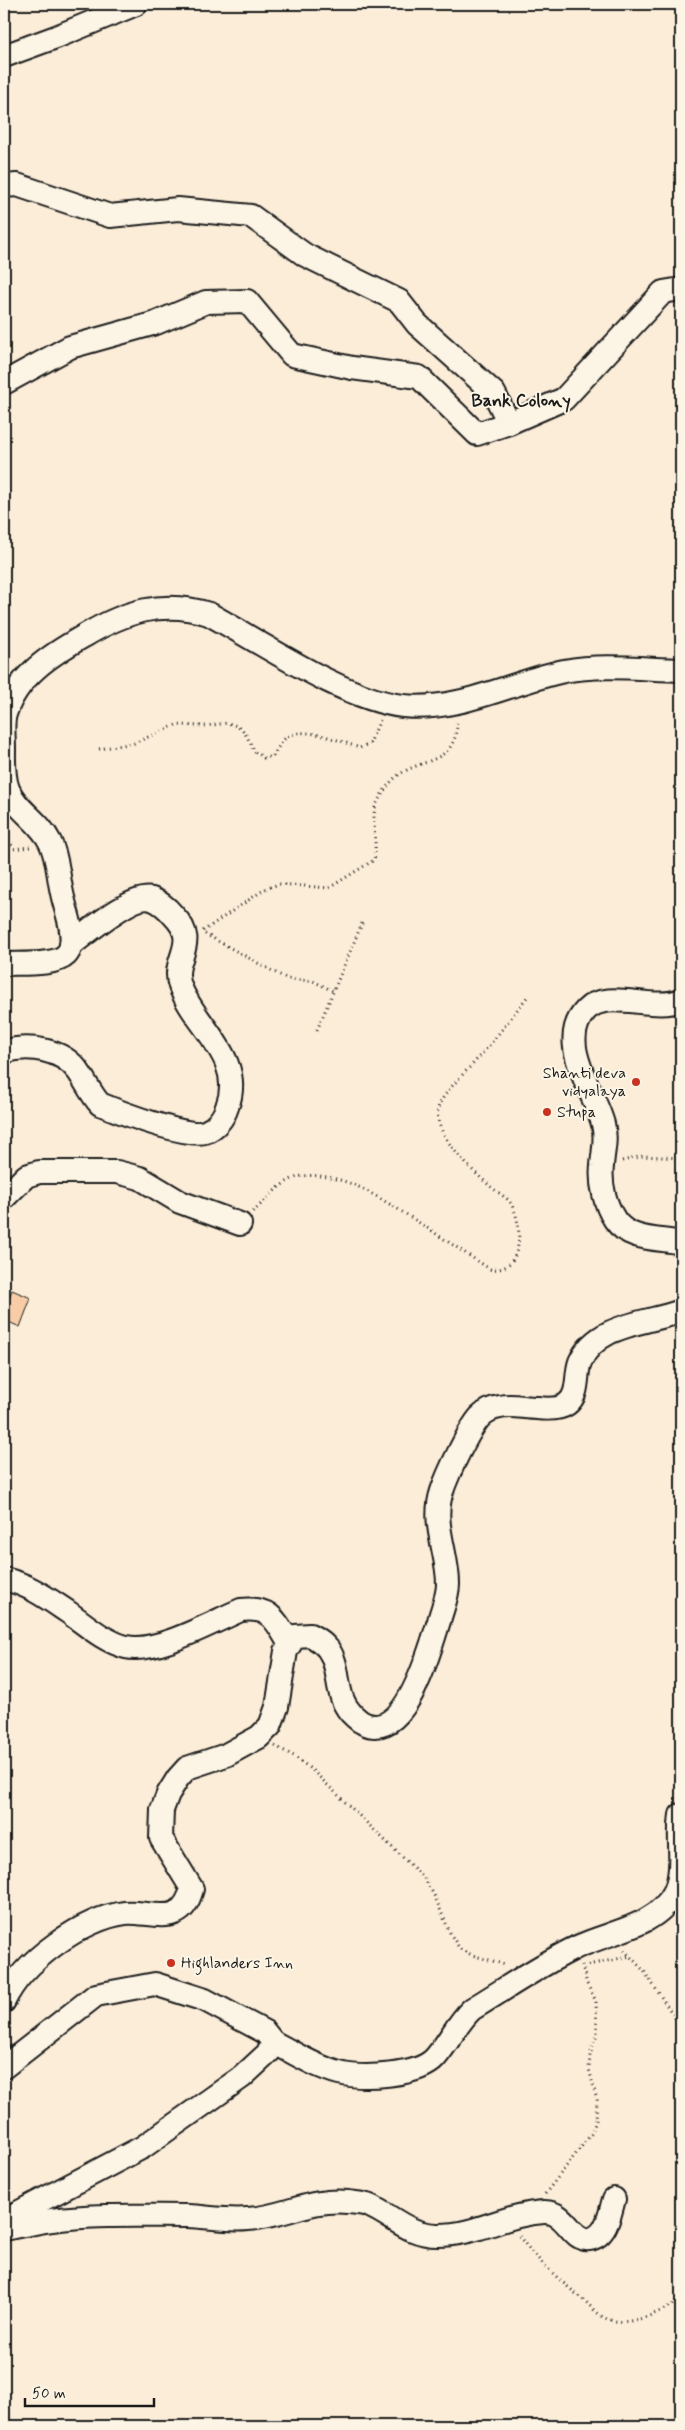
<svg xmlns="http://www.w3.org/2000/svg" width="685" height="2430" viewBox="0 0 685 2430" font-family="Mynerve,sans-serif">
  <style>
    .building { fill: #f7cca6; stroke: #1c1c1c }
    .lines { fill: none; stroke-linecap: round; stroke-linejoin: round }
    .minor-casing { stroke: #1c1c1c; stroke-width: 26 }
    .path { stroke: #1c1c1c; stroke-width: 3; stroke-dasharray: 1 4; stroke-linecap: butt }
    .minor { stroke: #fcf5e5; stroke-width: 22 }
    .poi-dot { fill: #c8321e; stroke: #fcf5e5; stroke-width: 2 }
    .labels { text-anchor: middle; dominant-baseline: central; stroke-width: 4; stroke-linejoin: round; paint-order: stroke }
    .poi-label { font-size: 16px; fill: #1c1c1c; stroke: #fcf5e5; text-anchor: start }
    .neighbourhood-label { font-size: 18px; font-weight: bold; fill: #1c1c1c; stroke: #fcf5e5 }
  </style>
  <rect width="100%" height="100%" fill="#fbedd8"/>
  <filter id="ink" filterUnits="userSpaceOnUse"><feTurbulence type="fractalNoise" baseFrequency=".02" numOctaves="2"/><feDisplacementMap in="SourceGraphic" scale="10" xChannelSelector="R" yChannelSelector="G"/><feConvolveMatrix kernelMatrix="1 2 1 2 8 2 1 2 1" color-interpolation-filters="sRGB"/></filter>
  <g filter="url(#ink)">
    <polygon class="building" points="12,1290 31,1298 20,1327 4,1320 4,1310"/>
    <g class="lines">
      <g class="minor-casing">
        <g id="minor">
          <polyline points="4,56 56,37 136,4"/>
          <polyline points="4,186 17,185 110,216 178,209 251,216 305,255 399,301 417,324 494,393 509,423 477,434 419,377 352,368 292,355 247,301 206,302 156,323 70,347 4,383"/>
          <polyline points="509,423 564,399 663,292 681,289"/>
          <path d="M4,964C19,963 55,966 66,955C68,953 71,948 71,945C74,928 65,909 62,893C58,876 58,858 50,842C40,821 16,810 8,789C3,776 4,761 4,748C4,737 2,723 5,714C17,676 52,654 84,636C124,612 163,599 209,614C262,643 345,700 403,706C458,712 512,682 564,671C603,664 642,669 681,670"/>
          <path d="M681,1000C653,1012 607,988 586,1010C555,1042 595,1092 603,1124C607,1139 603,1151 602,1166C600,1184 605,1205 615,1220C629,1241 659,1238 681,1243"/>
          <path d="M4,1052C28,1044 62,1049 78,1071C86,1082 91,1094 100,1104C120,1112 187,1138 205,1132C216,1128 224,1117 227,1107C246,1058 195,1027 180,986C170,958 202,944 173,915C168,909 160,902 152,899C133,893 87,933 71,945"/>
          <polyline points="4,1198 26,1176 39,1172 117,1172 140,1178 180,1202 240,1224"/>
          <path d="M4,1579C28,1584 47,1598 68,1612C85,1624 105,1642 126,1647C157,1654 212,1622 241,1610C271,1607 275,1619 289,1643"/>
          <path d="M4,2001C22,1962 83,1918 125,1913C140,1911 161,1919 175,1913C185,1909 189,1899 192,1889L161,1838L162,1810L168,1794L178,1778L187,1768L226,1755L259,1737L270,1726L277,1707L286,1651L295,1636L310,1635C316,1638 323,1643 328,1649C343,1670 332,1697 355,1717C360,1722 368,1726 375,1726C410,1726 431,1646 439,1621C442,1609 448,1596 448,1584C448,1552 431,1523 442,1491C448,1473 468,1431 480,1417C485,1412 492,1408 500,1407C512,1404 524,1408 537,1408C546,1409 559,1410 567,1404C580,1394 575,1375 580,1362C597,1323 647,1324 681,1311"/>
          <path d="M273,2042C294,2053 316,2067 339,2073C363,2079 419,2076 435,2058C449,2042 457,2023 472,2009C505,1989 537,1967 571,1950C604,1932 657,1929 675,1891C685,1867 677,1840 681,1815"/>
          <polyline points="4,2067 96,1995 155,1984 205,2000 265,2032 273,2042 269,2052 242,2077 143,2147 4,2220"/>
          <path d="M4,2229C20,2226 36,2222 52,2220C97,2214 143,2216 188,2216C208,2217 228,2221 248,2219C285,2217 309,2198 348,2202C355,2203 363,2203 370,2206C394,2217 409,2235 438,2235C478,2235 505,2214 544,2212C567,2211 571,2242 590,2239C607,2236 610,2213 614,2199"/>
        </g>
      </g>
      <g class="path">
        <path d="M99,749L134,743L176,725L205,726L228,723L237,726L245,733L255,752L264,758L273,756C277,750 281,741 287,737C305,725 342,742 360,748L370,743L380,720"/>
        <polyline points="4,838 15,848"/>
        <polyline points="4,850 30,847"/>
        <path d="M203,931L265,889L279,884L329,888L374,860C378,845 370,814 377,803C381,795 388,784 395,778C420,756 457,767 457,721"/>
        <polyline points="205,934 278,974 288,979 313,981 333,991"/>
        <polyline points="317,1030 363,921"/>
        <polyline points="622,1161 643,1156 681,1158"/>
        <path d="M253,1212C266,1200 281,1181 298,1177C316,1172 345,1180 361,1188C405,1211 447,1242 490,1269C524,1274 524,1223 510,1202C505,1196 495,1191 489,1185C471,1170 433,1134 438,1109C440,1095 470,1068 480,1056C497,1037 512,1016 528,996"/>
        <polyline points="275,1746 294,1756 312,1770 424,1878 434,1895 451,1935 460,1949 472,1955 506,1965"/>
        <polyline points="624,1950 644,1971 681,2027"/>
        <polyline points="588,1965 631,1956"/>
        <polyline points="545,2194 592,2133 596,2120 597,2100 589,2069 590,2055 597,2034 596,2001 587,1984 582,1965"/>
        <path d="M519,2236C537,2261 563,2283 587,2303C592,2308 599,2315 605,2318C628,2329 662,2312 681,2299"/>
      </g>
      <use href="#minor" class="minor"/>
    </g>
  </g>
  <g class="poi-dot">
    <circle cx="636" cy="1082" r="5"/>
    <circle cx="547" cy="1112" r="5"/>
    <circle cx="171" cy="1963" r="5"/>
  </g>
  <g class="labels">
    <g class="poi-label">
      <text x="626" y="1073" text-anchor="end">Shanti deva<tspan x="626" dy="18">vidyalaya</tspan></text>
      <text x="557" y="1112">Stupa</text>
      <text x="181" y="1963">Highlanders Inn</text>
    </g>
    <g class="neighbourhood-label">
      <text x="521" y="401">Bank Colony</text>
    </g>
  </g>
  <rect width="685" height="2430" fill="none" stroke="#fcf5e5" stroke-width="20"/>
  <rect x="10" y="10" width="665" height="2410" fill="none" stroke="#1c1c1c" stroke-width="2" filter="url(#ink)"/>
  <path d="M25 2398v8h129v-8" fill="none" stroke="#1c1c1c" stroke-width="2.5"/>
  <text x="32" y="2398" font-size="15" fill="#1c1c1c" stroke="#fcf5e5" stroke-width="4" paint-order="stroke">50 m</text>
</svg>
